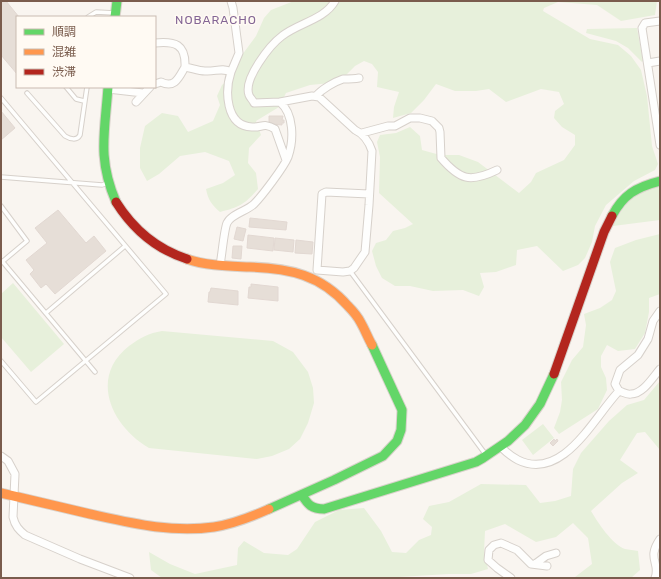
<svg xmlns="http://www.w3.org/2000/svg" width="661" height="579" font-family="Rubik,'Noto Sans JP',sans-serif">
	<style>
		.green { fill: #e7f0db }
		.building { fill: #e6ded7; stroke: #e2d8d2 }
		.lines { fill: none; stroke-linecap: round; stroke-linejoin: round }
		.lane-casing { stroke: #d7d1cb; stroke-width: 5.5 }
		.street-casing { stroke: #d7d1cb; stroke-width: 9 }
		.fast-casing { stroke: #d9d2cb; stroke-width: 11 }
		.slow-casing { stroke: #d9d2cb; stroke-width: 11 }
		.jam-casing { stroke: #d9d2cb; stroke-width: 11 }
		.lane { stroke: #fefefd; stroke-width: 3.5 }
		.street { stroke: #fefefd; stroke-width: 7 }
		.fast { stroke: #63d668; stroke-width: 9 }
		.slow { stroke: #ff974d; stroke-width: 9 }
		.jam { stroke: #b3261e; stroke-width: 9 }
		.labels { text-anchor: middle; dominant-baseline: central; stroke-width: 3; stroke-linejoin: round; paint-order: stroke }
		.quarter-label { font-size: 12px; letter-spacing: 1px; fill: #846695; stroke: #fffaf3 }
	</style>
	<rect width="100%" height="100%" fill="#f9f5f0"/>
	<path class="green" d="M294,1H657L655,15L621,21L597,5L558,2L544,8L543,11L590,39L618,45L631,56L641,70L647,96L652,146L658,164L655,170L634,181L606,205L595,226L592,242L585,258L578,265L563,271L537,246L517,250L516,265L496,272L480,273L484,287L479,296L463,290L433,291L410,286H395L382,278L376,266L372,251L376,243L386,240L393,231L405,228L413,224L379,193L380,157L377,142L380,135L396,133L410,127L420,136L422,150L440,155H459L478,162L519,193L531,182L536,173L564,160L575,145V135L562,127L554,118L555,111L564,104L559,92L541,89L506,102L489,89L476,91H455L436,84L424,100L411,113L393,118L394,107L399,92L377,87L378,72L372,64L364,61L355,66L345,76L331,83L310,85L286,93L279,107L256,121L261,135L249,148L248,163L256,173L258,189C245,204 240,207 220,212C212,205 208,200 206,189L223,183L235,175L229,161L205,152L180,156L159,174L147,181L140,168V148L145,126L162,113L178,116L188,132L213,121L220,105L217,96L222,85L232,77L242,55L256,36L264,18L271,10Z
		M637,28L643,61L642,62L628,48L616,41L586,33L587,29Z
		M658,185L660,187V220L613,226C624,204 634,192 658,185Z
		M660,234V294L649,298V312L645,333L635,349L618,351L607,345L601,356V367L606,378L607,390L598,409L559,434L554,428L560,412L562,400L561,382L572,360L583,347L586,325L584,314L600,308L612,300L616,291L610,262L615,248L636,240Z
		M13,283L64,344L31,372L1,337V294Z
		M162,331L273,341L293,352L308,372L313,388L314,403L308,423L300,439L289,449L272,456L257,459L149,448C111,426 89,377 129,346C140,338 149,333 162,331Z
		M660,381V450L645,432L637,433L620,460L638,473L622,483L591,511C598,523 612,544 625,549C629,550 634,550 638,551L640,570L631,578H554L575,577L592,564L588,538L573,523L556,537L536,542L505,524L485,531L484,552L488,569L471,574H449L382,578H162L151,570L149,552L170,564L195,574L237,565L238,548L244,541L264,553L288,555L297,549L315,522L339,510L364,508L381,531L392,552L406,553L419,540L431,535L432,527L423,519L429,506L449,502L481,484L526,485L540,503L555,501L571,496L573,469L581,453L609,421L627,405L644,400Z
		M543,424L554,438L533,455L522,440Z"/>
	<path class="building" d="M1,1H6L19,17H17V74L1,55Z
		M1,111L15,128L1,140Z
		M269,116H283L282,120H284V123H282V125L272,124V123L269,122Z
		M58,210L86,243L94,236L106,251L55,294L46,284L41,288L30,274L34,270L26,260L47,243L35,228Z
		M250,218L287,222L286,230L249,227Z
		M237,227L246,229L243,241L234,239Z
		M248,235L274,238L273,251L247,248Z
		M275,238L294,240L293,252L274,250Z
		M296,240L313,242L312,254L295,253Z
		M233,246H242L241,259L232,258Z
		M251,284L278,287V301L248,298L249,287H251Z
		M211,288L238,291V305L208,302L209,292H210Z
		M554,439L555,441L557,439L558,441L553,446L550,443Z"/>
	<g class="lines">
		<g class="lane-casing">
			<path id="lane" d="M88,17L96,12L115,13
				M66,87L76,99L84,101
				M27,93L65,136C70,139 77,141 80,135L87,87
				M1,98L166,294L36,402L1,361
				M1,177L102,185L108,183
				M1,206L27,241L2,262
				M2,261L95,372
				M350,271L486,455
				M46,313L125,246"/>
		</g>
		<g class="street-casing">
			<path id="street" d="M660,21L645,23L642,28L660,145
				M155,43C175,41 186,44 185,67C192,68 198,71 205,71C215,72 222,67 231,72L239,53L233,8L231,1
				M648,63L660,61
				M231,72C225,90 225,126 252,127C262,128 263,122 275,129L286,160
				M155,84L161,82C175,89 179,77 185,67
				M108,89L143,93
				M316,96C322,89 334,82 343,79C347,79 354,79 359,78
				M136,102L150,87
				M280,102L312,96L319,97L355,130C364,134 369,142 372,151L369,205L365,252L354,268L350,271L343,272L317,270L322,194L326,192L369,194
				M362,133L388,126H395L410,118H420L432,121L439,128L440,132L441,158C460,180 470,183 497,170
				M220,265C222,255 224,230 227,223C231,214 247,211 254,204C262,196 284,167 288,157C294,140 294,114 280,102L254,103C253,100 250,98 249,95C243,79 270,45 282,36C298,23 324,20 335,1
				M660,311L653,321L648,339L638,355L620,370L615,384L619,391C623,392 627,395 631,394C643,394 653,377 660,369
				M501,447C506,452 512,457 518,460C563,482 594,417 619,391
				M1,456L8,461L15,474L13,517C15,526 19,530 25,535L80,559L130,578
				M535,564L546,556L556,553
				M511,578L497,568L488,560L489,550L494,545L501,543L517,550L531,564L547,566
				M655,578C661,563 646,559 660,539"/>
		</g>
		<g class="fast-casing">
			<path id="fast" d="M115,17L117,1
				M108,87C105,132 97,158 116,202
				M612,216C623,195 636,187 660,181
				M302,495C308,505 312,509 324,509L476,462L483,458L508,441L525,425L540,404L554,374
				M269,509L334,480L383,456L397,441L401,430L402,410L372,345"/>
		</g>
		<g class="slow-casing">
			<path id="slow" d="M187,259C207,266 229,266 250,267C289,268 321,275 348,306C353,311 358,317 361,323C365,330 368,338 372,345
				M1,493C31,500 60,507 90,514C131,523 171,533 214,527C233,524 251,517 269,509"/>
		</g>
		<g class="jam-casing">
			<path id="jam" d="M116,202C133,229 156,249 187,259
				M554,374L604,232L612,216"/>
		</g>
		<use href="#lane" class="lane"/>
		<use href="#street" class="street"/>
		<use href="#fast" class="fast"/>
		<use href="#slow" class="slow"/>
		<use href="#jam" class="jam"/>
	</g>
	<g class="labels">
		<g class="quarter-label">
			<text x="216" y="20">NOBARACHO</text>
		</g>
	</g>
	<rect width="661" height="579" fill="none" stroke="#7a5c4d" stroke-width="4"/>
	<rect x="16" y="16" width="140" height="72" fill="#fffaf3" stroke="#cabbb1"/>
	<rect x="24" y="29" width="20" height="6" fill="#63d668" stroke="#cabbb1"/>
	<text x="52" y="36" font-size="12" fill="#7a5c4d">順調</text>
	<rect x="24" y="49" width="20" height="6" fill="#ff974d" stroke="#cabbb1"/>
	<text x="52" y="56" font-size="12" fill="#7a5c4d">混雑</text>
	<rect x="24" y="69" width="20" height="6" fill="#b3261e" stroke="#cabbb1"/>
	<text x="52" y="76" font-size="12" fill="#7a5c4d">渋滞</text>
</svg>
